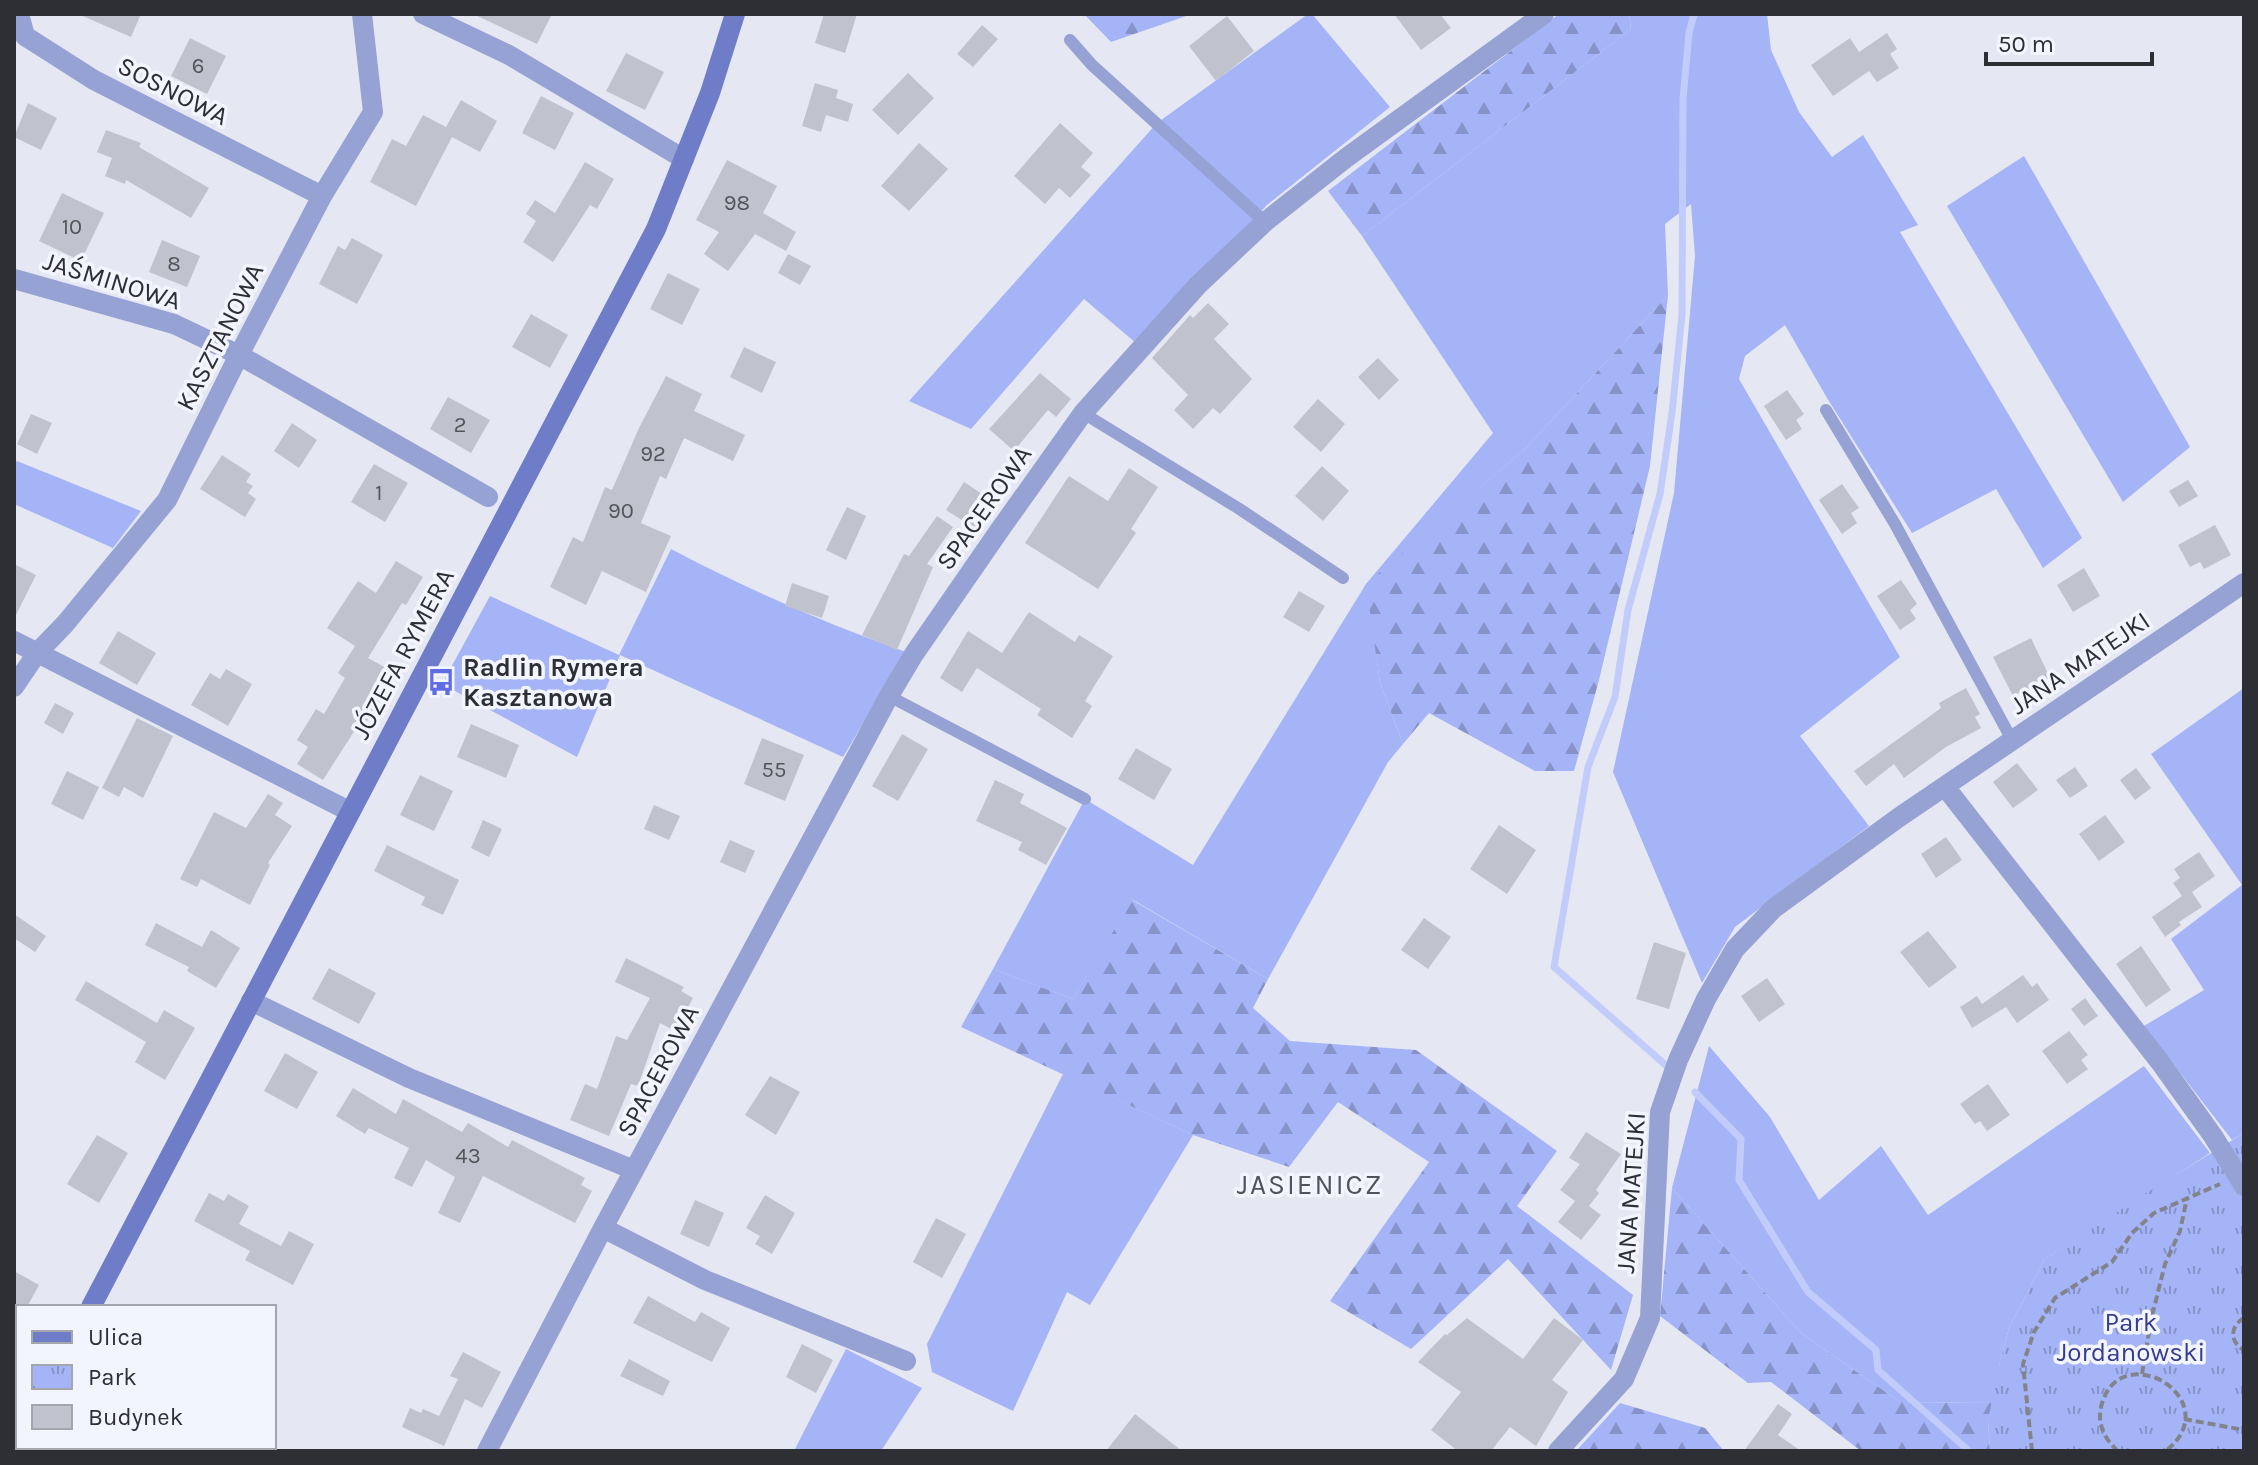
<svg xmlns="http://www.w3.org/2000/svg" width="2258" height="1465" font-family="Karla,sans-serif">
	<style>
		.grass { fill: #a5b3f7 }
		.forest { fill: url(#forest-firs) }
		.park { fill: url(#park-tufts) }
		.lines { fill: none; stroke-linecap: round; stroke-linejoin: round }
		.stream { stroke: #c2ccfa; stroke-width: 7 }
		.building { fill: #c0c3cd }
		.path { stroke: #82848b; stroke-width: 4; stroke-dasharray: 8 4; stroke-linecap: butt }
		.lane { stroke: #96a1d4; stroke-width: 12 }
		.street { stroke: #96a1d4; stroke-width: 20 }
		.secondary { stroke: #6f7cc7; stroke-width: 20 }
		.labels { text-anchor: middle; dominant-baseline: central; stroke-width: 7; stroke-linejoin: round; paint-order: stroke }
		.number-label { font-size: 22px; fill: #52545a }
		.street-label { font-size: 26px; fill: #2e2f34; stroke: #f3f5fe }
		.poi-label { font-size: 26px; font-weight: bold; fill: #2e2f34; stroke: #f3f5fe; text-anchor: start }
		.park-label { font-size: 26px; fill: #353c91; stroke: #f3f5fe }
		.neighbourhood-label { font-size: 28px; letter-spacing: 2px; fill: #51535c; stroke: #f3f5fe }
	</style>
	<defs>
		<pattern id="forest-firs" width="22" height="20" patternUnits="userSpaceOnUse" patternTransform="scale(2)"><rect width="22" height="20" fill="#a5b3f7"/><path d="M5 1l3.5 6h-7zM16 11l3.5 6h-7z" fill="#8792c9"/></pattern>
		<pattern id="park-tufts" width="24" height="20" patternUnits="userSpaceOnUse" patternTransform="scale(2)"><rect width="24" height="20" fill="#a5b3f7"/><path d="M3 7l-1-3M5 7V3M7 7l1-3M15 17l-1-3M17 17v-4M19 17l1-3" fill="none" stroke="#8792c9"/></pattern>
	</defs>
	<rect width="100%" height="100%" fill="#e5e8f3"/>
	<path class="grass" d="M1308,14H1312L1390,107L1267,205L1136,343L1084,299L971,429L909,401L1157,123Z
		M1629,14H1767L1771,50L1799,112L1832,157L1863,135L1918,225L1900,232L2082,538L2043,568L1996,489L1912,533L1827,398L1785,325L1745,356L1739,379L1900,657L1800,736L1869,826L1735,927L1702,983L1613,772L1674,493L1695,256L1691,204L1665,224L1668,295L1525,449L1367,584L1380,683L1403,744L1388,762L1268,979L1133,900L1073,999L993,969L1085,799L1193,865L1366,584L1493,433L1362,236L1631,29Z
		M2024,156L2190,447L2123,502L1947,206Z
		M17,461L141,511L113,548L14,504V465Z
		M671,549C747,589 825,623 906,652L843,757L620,655L577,757L442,684L490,596L619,655Z
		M2244,688V1133L2232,1140L2144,1026L2204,990L2171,939L2242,885L2151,754Z
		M1709,1046L1770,1117L1819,1200L1881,1146L1928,1215L2144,1066L2210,1153L2044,1260L2009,1328L2000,1361L1993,1403L1900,1402L1801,1333L1672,1188Z
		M1063,1074L1193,1135L1090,1305L1067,1292L1013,1411L932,1372L927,1344Z
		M846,1349L922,1388L881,1451H794Z"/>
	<path class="forest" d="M1084,14H1192L1111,42Z
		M1559,14H1629L1631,29L1362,236L1328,191Z
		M1668,295L1650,466L1599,680L1574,771H1535L1429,713L1403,744L1380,683L1366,584L1525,449Z
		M1132,900L1268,979L1253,1008L1290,1041L1416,1050L1557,1151L1517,1206L1633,1295L1611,1370L1508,1259L1411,1349L1330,1301L1429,1162L1338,1102L1289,1167L1193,1135L961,1027L993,969L1073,999Z
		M1672,1188L1801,1333L1900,1402L1993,1403L1988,1420L1990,1451H1861L1771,1382L1748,1383L1660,1316Z
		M1620,1403L1705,1428L1724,1451H1576Z"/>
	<path class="park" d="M2244,1133V1451H1990L1988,1420L2000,1361L2009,1328L2044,1260L2146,1193Z"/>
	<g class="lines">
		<path class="stream" d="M1669,1068L1554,967L1588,767L1615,697L1628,610L1660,494L1672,413L1682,314L1683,99L1689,33L1694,14
			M1695,1092L1741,1139L1739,1180L1808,1292L1876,1350L1878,1370L1969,1451"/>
	</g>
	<path class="building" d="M78,14H141L131,37Z
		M473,14H552L537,44Z
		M824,14H857L845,53L815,43Z
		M1394,14H1440L1451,28L1421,50Z
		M1227,16L1254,51L1216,81L1189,46Z
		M982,25L998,39L973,67L957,54Z
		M1887,33L1897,49L1890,54L1899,68L1877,82L1869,71L1833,96L1811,65L1850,38L1859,52Z
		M190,38L226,56L207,94L171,76Z
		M626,53L664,72L645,110L606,91Z
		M908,73L934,98L898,135L872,110Z
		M815,83L838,90L836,98L853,104L848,122L826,115L821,132L802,126Z
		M541,96L574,113L555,150L522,133Z
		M461,100L497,121L480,152L452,137L416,206L370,182L392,139L406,146L423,115L446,127Z
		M28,103L57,118L41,150L14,137Z
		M1060,123L1093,153L1081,167L1091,175L1070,198L1059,188L1045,204L1014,176Z
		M106,130L141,143L139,147L209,188L191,218L126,180L125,184L105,176L112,158L97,152Z
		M919,143L948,169L909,211L881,186Z
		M727,160L777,186L763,213L796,232L786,251L755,234L728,271L704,254L719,232L696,220Z
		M585,162L614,179L597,209L590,205L553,262L523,242L536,221L526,214L535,200L555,213Z
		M62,193L104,213L81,261L39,241Z
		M352,238L383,255L357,304L319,284L338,246L345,250Z
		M162,240L200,256L187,287L149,272Z
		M788,254L811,266L800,285L778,273Z
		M668,273L700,289L682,325L650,309Z
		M1208,303L1229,324L1214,339L1252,379L1220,414L1213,408L1193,429L1174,410L1188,395L1152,358L1190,315L1193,318Z
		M531,314L568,335L550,368L512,347Z
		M744,347L776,362L762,393L730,377Z
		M1378,358L1399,380L1379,400L1358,377Z
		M1040,373L1071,399L1056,417L1048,410L1014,451L989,429Z
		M666,376L702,394L694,411L745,435L733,461L684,438L666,479L660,476L641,523L671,536L646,592L602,571L586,605L550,587L573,537L583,542L605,487L612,490L639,428Z
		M1787,390L1804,414L1796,420L1802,429L1786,440L1764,406Z
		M448,397L490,420L471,453L430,429Z
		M1318,399L1345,424L1321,452L1293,427Z
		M31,414L52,423L37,454L17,444Z
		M292,423L317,440L299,468L274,451Z
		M222,455L251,474L246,482L253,486L248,493L256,499L245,517L200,489Z
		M374,464L408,483L385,522L351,502Z
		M1322,466L1349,491L1323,521L1295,496Z
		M1129,468L1158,487L1131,529L1136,533L1098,589L1025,543L1069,476L1108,501Z
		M2188,480L2198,496L2179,507L2169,491Z
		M964,482L994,502L976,529L946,510Z
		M1842,484L1859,508L1851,513L1857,523L1842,534L1819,500Z
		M847,507L866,516L846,560L826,550Z
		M937,516L953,527L927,564L933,567L897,650L862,635L904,554L909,556Z
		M2215,525L2231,555L2204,569L2200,562L2190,567L2178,545Z
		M396,561L423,577L406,605L402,603L368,658L395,673L367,721L362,719L323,780L297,764L308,747L297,740L316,709L324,714L345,678L338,673L355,646L327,628L358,581L376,593Z
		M14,564L36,575L14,619Z
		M2084,568L2100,596L2073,612L2057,585Z
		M1901,580L1917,604L1910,610L1916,619L1900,630L1877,596Z
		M792,583L829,596L822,618L785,606Z
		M1299,591L1325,606L1309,632L1283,617Z
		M1029,612L1075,642L1079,635L1113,656L1085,701L1092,706L1072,738L1037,715L1041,709L977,668L962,692L940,678L968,631L1002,653Z
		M118,631L156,653L137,685L99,663Z
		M2031,638L2050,678L2013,696L1993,657Z
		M226,669L252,684L228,726L191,705L210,673L220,679Z
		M1966,688L1980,714L1975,717L1981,728L1946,747L1904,778L1894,764L1866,786L1854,771L1941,708L1939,703Z
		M55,703L74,713L63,734L44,723Z
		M137,718L173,736L143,798L124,787L119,797L102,788Z
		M471,724L519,745L506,778L457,757Z
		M902,734L928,749L898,801L872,786Z
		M762,738L804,755L785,801L744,784Z
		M1136,748L1172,769L1154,800L1118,779Z
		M2017,763L2038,790L2013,808L1993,782Z
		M2075,767L2088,786L2070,798L2056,780Z
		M2136,768L2151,788L2135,800L2120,780Z
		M67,771L99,787L83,820L51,804Z
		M420,775L453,791L434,831L400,815Z
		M995,780L1024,794L1020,803L1067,828L1046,865L1018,850L1022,842L976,821Z
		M268,794L283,803L275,815L292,826L268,863L270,865L250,905L201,879L197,887L180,879L214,812L246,828Z
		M654,805L680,816L669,840L644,829Z
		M2105,815L2125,842L2099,861L2079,834Z
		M483,820L502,829L489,857L471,848Z
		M1499,825L1536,850L1507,894L1470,869Z
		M1946,837L1962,860L1936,878L1921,854Z
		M730,840L755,851L745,873L720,862Z
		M387,845L459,880L443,915L421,905L425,897L374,871Z
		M2199,852L2215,876L2192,892L2202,907L2179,922L2181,925L2165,937L2152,917L2182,896L2173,883L2180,878L2174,869Z
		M14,914L46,936L35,952L14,938Z
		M1424,918L1451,937L1428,969L1401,950Z
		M156,923L202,947L211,930L240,948L216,988L187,971L189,967L145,945Z
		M1928,931L1957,967L1929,988L1900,952Z
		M1654,942L1686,953L1669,1009L1636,999Z
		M2141,946L2171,990L2146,1007L2116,964Z
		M626,958L684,987L681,991L693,998L675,1031L660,1023L638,1086L631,1084L609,1136L570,1120L585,1084L597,1089L616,1036L627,1040L650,998L615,982Z
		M329,968L376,993L359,1024L312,999Z
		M2023,975L2032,987L2037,983L2049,1000L2017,1023L2006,1007L1972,1028L1960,1007L1977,996L1982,1004Z
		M1767,978L1785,1004L1759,1022L1741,996Z
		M86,981L157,1023L164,1010L195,1028L165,1080L135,1062L146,1042L75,1000Z
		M2085,998L2098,1016L2084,1026L2071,1009Z
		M2069,1031L2088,1055L2081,1060L2088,1069L2067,1084L2042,1051Z
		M285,1053L318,1072L297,1109L264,1091Z
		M770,1076L800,1092L776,1135L745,1115Z
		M1988,1084L2010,1115L1987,1131L1980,1121L1975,1124L1960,1104Z
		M353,1088L396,1114L403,1099L462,1132L468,1123L508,1147L512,1140L585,1178L581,1185L592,1191L575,1223L483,1176L460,1223L438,1213L455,1177L426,1160L412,1187L394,1178L409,1148L369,1128L365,1134L336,1116Z
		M1586,1132L1621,1154L1596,1190L1599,1193L1589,1206L1601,1215L1581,1240L1558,1222L1575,1201L1560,1190L1580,1164L1569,1158Z
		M97,1135L128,1153L99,1203L67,1184Z
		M209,1193L224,1201L228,1194L249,1206L239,1224L281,1246L289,1231L314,1244L293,1285L245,1260L250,1251L194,1221Z
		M765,1195L795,1213L772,1254L755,1244L760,1236L746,1228Z
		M695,1200L724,1213L709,1247L680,1234Z
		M936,1218L966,1234L942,1278L913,1262Z
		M14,1271L39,1285L27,1307H18V1321L14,1320Z
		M648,1296L695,1322L701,1312L730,1328L712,1362L633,1323Z
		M1467,1318L1523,1359L1554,1318L1583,1340L1552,1380L1568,1392L1536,1446L1510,1427L1491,1451H1458L1431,1430L1461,1392L1418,1362L1445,1334L1447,1335Z
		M802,1344L833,1360L816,1393L786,1377Z
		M463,1352L501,1372L482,1408L465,1399L444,1446L402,1427L410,1408L421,1413L423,1409L439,1416L458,1379L450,1376Z
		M629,1359L670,1381L663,1396L620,1376Z
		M1778,1404L1792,1414L1778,1435L1801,1451H1744Z
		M1135,1414L1182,1451H1106Z"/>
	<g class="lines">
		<path class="path" d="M2244,1318C2230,1326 2229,1342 2244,1350
			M2142,1374L2151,1320L2165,1264L2180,1231L2187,1198
			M2184,1419L2244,1430
			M2032,1451L2023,1364L2034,1332L2055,1298L2112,1262L2132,1233L2154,1213L2220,1184
			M2118,1451C2105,1440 2097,1424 2101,1407C2118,1334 2230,1399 2166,1451"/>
		<path class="lane" d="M1070,40L1092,65L1265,222
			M1826,410L1895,524L2012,740
			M1083,413L1238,508L1343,578
			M889,696L1085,799"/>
		<path class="street" d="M19,14L25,36L94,80L322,196
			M423,14L509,55L684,159
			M14,279L174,324L239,355L488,497
			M14,641L349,811
			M14,687L37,653L65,624L167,500L239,355L322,196L373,112L362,14
			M1946,788L2160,1062L2213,1136L2244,1186
			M251,1001L409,1078L634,1170
			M603,1228L705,1280L906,1361
			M14,1333L18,1336
			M487,1451L603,1228L889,696L914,654L999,531L1083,413L1198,285L1265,222L1346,158L1544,14
			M1558,1451L1624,1379L1650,1318L1660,1112L1678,1060L1706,999L1735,949L1773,909L1898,818L2244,583"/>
		<path class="secondary" d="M91,1307L656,229L710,93L735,14
			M15,1451L18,1445"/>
	</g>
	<defs>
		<g id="bus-bare" transform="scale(2.16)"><path d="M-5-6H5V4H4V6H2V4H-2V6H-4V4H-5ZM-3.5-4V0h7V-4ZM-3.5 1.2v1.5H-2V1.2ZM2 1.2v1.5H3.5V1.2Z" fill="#606ce4" stroke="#f3f5fe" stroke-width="2.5" paint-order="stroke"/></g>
	</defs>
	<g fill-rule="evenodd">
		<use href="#bus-bare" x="441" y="682"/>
	</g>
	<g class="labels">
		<g class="number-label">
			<text x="198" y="66">6</text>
			<text x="737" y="203">98</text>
			<text x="72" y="227">10</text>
			<text x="174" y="264">8</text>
			<text x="460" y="425">2</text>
			<text x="653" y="454">92</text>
			<text x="379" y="493">1</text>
			<text x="621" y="511">90</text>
			<text x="774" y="770">55</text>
			<text x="468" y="1156">43</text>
		</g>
		<g class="street-label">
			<text transform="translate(173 91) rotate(27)">SOSNOWA</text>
			<text transform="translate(112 281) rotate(17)">JAŚMINOWA</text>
			<text transform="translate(220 337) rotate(-63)">KASZTANOWA</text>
			<text transform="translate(984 508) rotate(-55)">SPACEROWA</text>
			<text transform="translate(403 654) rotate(-62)">JÓZEFA RYMERA</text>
			<text transform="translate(2080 663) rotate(-34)">JANA MATEJKI</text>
			<text transform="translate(658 1071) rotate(-62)">SPACEROWA</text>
			<text transform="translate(1631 1193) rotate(-86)">JANA MATEJKI</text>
		</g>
		<g class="poi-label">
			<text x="463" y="667">Radlin Rymera<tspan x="463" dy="30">Kasztanowa</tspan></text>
		</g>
		<g class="park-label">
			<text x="2131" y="1322">Park<tspan x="2131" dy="30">Jordanowski</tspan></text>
		</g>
		<g class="neighbourhood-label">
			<text x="1310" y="1184">JASIENICZ</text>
		</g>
	</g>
	<rect width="2258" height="1465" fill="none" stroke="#2e2f34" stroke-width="32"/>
	<rect x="16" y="1305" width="260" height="144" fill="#f3f5fe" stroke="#a4a6ad" stroke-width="2"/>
	<rect x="32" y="1331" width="40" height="12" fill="#6f7cc7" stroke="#a4a6ad" stroke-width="2"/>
	<text x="88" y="1345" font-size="24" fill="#2e2f34">Ulica</text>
	<rect x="32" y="1365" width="40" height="24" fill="url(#park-tufts)" stroke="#a4a6ad" stroke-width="2"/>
	<text x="88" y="1385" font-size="24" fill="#2e2f34">Park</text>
	<rect x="32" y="1405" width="40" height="24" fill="#c0c3cd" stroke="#a4a6ad" stroke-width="2"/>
	<text x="88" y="1425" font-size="24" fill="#2e2f34">Budynek</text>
	<path d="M1986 52v12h166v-12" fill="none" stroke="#2e2f34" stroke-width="4"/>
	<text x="1998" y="52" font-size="24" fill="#2e2f34" stroke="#f3f5fe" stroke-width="6" paint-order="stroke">50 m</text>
</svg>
